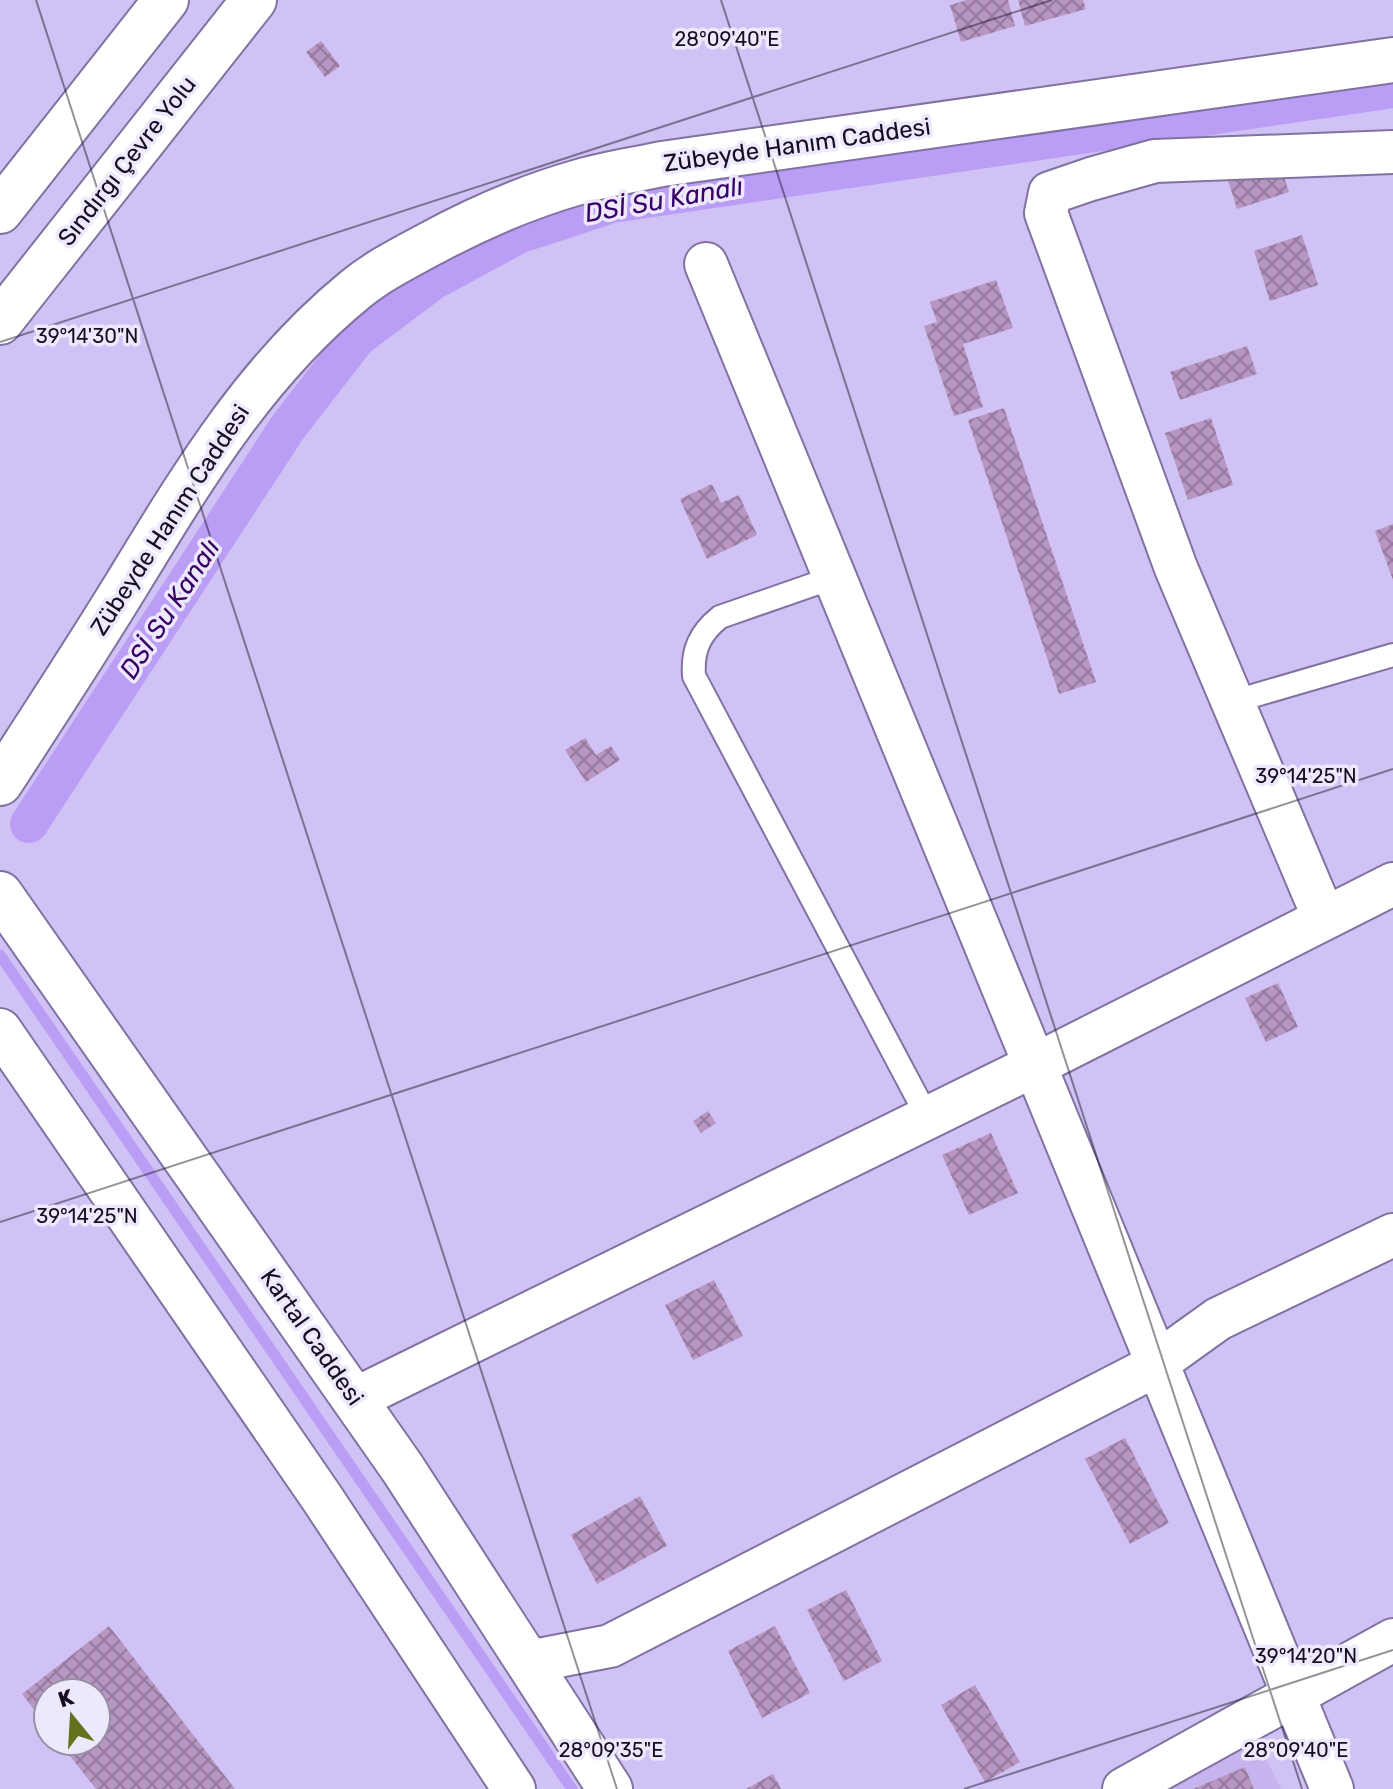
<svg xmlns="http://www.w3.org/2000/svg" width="1393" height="1789" font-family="Rubik,sans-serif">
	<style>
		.built { fill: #c6b4ee }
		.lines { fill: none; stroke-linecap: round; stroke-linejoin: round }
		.stream { stroke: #ba9df5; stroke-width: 11 }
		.canal { stroke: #ba9df5; stroke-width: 38 }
		.building { fill: url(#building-cross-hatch) }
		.service-casing { stroke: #8072a1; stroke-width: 26 }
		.minor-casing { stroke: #8072a1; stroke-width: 46 }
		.tertiary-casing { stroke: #8072a1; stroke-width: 48 }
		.secondary-casing { stroke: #8072a1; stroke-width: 48 }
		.service { stroke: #fff; stroke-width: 22 }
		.minor { stroke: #fff; stroke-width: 42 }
		.tertiary { stroke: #fff; stroke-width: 44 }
		.secondary { stroke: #fff; stroke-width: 44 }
		.ticks { fill: none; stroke: #140e20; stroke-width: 2; stroke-opacity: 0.45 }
		.labels { text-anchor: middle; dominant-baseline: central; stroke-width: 7; stroke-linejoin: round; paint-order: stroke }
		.street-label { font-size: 24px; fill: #140e20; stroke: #eee8fd }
		.water-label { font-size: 26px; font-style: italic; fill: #360067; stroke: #eee8fd }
		.ticks-label { font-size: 20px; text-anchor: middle; fill: #140e20; stroke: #eee8fd; stroke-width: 7; stroke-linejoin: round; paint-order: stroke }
	</style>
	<defs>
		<pattern id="building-cross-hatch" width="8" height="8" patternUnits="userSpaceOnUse" patternTransform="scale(2)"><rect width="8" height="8" fill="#b896c2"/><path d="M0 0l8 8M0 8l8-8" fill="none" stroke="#94799d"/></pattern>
	</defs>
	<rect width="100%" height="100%" fill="#d1c2f5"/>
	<path class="built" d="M1248,1723L1281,1789H1122Z"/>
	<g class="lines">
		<path class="stream" d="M0,955L572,1789"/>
		<path class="canal" d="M29,824L288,427L357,338L433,281L518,235L612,204L1393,89"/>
	</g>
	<path class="building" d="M967,0H1008L1015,26L961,42L950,5Z
		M1018,0H1083L1086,9L1025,26Z
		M321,41L340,66L325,77L306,52Z
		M1278,158L1289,192L1237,209L1226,174Z
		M1302,235L1318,285L1270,301L1254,251Z
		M996,280L1013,328L963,344L983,407L954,416L924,326L937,322L930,302Z
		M1247,346L1257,374L1180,400L1170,372Z
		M1004,408L1096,682L1059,694L968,420Z
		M1211,418L1233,485L1188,500L1165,433Z
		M712,484L721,503L739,495L757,535L707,559L680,499Z
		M1393,524V580L1375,531Z
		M585,738L596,755L611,746L620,760L586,782L565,750Z
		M1278,983L1298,1027L1266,1042L1245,998Z
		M708,1111L716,1123L701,1133L693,1121Z
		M991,1133L1018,1193L969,1215L942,1155Z
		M714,1280L743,1336L693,1360L665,1305Z
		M1125,1438L1169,1523L1130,1544L1085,1459Z
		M640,1496L667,1546L597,1584L571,1535Z
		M846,1590L882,1661L844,1681L807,1610Z
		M109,1626L235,1789H96L58,1741H96V1693H48V1728L22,1694Z
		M775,1626L810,1693L762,1718L728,1651Z
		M975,1685L1020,1762L985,1782L941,1705Z
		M1245,1767L1254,1789H1193Z
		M773,1774L781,1789H746Z"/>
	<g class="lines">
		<g class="service-casing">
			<path id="service" d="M835,577L720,617C700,633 692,650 694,676L928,1118
				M1232,702L1393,655"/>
		</g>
		<g class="minor-casing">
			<path id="minor" d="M706,264L1332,1789
				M1324,918L1176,568L1046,213L1050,193L1091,179L1155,161L1393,152
				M0,1030L322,1498L514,1789
				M355,1399L1035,1065L1393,884
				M528,1662L610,1646L1147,1370L1218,1319L1393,1235
				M1124,1789L1393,1640"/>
		</g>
		<g class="tertiary-casing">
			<path id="tertiary" d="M0,783C43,717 86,651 127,584C193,476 256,370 356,289C378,271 404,258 428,245C476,219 526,197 579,182C606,174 634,170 662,164L1393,60
				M0,894L403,1469L610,1789"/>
		</g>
		<g class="secondary-casing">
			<path id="secondary" d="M0,211L166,0
				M0,322L254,0"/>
		</g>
		<use href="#service" class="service"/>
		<use href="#minor" class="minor"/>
		<use href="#tertiary" class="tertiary"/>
		<use href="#secondary" class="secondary"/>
	</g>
	<path class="ticks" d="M36,0L617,1789M721,0L1302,1789M0,342L1052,0M0,1222L1393,769M964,1789L1393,1650"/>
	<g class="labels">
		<g class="street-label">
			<text transform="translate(797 145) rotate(-8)">Zübeyde Hanım Caddesi</text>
			<text transform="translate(127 161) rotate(-52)">Sındırgı Çevre Yolu</text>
			<text transform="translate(170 520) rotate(-57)">Zübeyde Hanım Caddesi</text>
			<text transform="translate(312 1337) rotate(55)">Kartal Caddesi</text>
		</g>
		<g class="water-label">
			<text transform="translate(664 200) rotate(-10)">DSİ Su Kanalı</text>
			<text transform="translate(170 609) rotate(-57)">DSİ Su Kanalı</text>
		</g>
	</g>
	<g class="ticks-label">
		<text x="727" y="46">28°09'40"E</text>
		<text x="87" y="343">39°14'30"N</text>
		<text x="1306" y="783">39°14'25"N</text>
		<text x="87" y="1223">39°14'25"N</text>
		<text x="1306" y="1663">39°14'20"N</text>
		<text x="611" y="1757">28°09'35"E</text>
		<text x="1296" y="1757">28°09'40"E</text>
	</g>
	<g transform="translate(72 1717) rotate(342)"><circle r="38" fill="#eee8fd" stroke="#9791a5" stroke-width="2"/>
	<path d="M0-6L14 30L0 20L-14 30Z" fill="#64721d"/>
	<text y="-12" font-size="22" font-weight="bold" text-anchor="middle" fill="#140e20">K</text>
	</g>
</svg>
